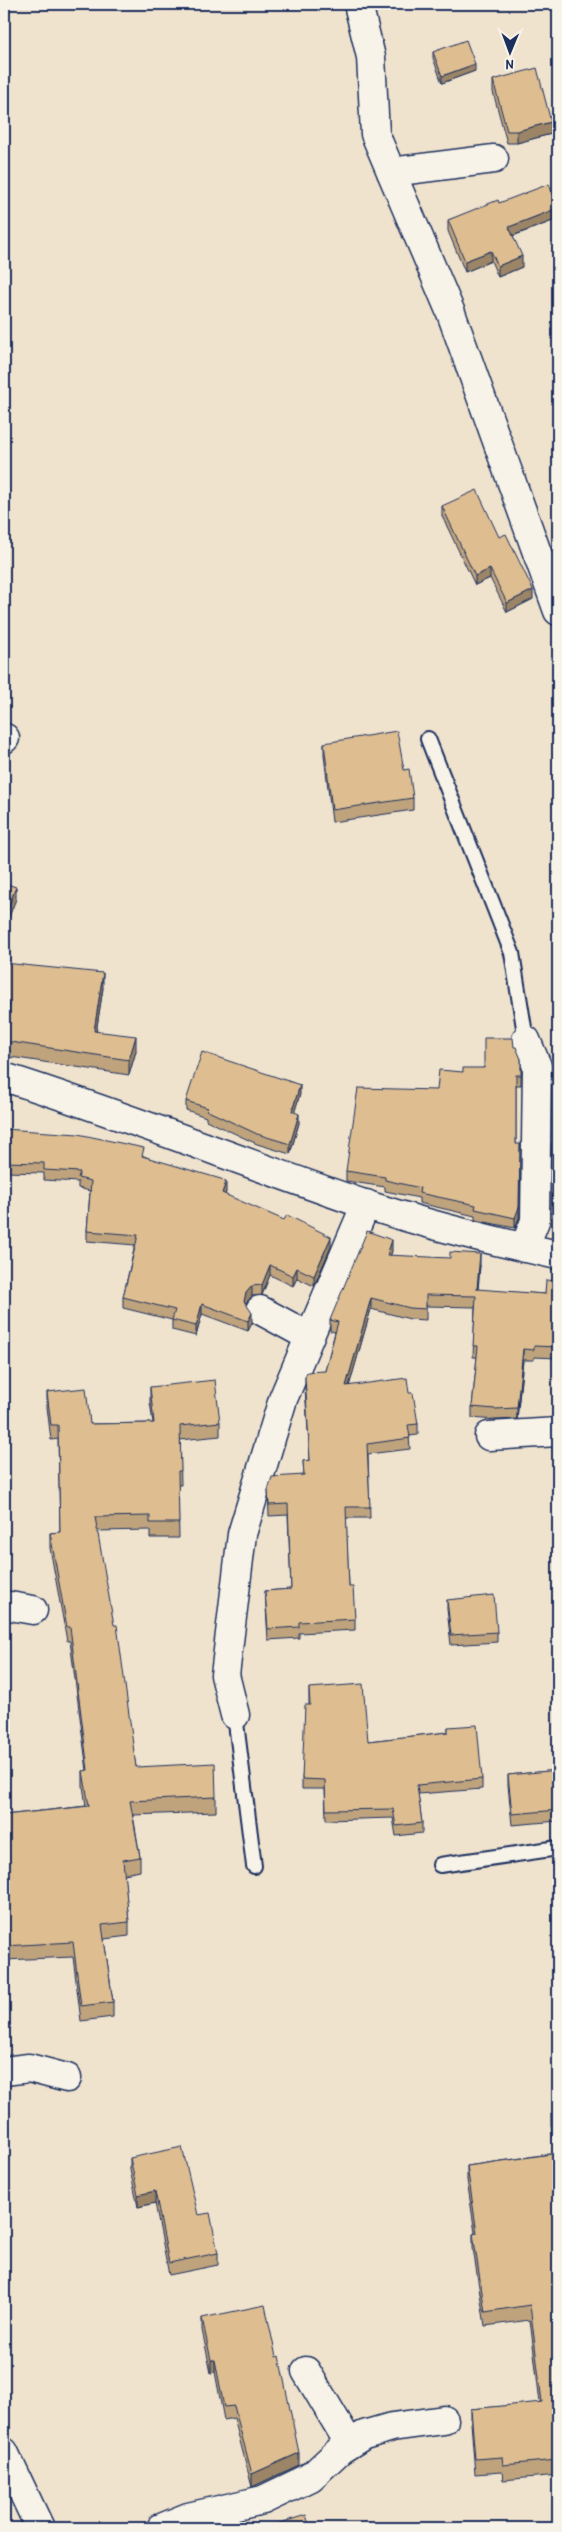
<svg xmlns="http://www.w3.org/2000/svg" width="562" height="2532" font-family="'Patrick Hand',sans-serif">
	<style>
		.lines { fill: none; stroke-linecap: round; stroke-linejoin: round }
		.lane-casing { stroke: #1b2f5e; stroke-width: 18 }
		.street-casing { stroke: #1b2f5e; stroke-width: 31 }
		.secondary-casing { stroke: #1b2f5e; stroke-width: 31 }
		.lane { stroke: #f7f3e8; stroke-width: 14 }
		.street { stroke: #f7f3e8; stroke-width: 28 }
		.secondary { stroke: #f7f3e8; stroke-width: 28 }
		.wall { fill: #bfa37d; stroke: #1b2f5e }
		.shaded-wall { fill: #9b8566; stroke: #1b2f5e }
		.building { fill: #debe91; stroke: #1b2f5e }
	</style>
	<rect width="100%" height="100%" fill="#f0e3ce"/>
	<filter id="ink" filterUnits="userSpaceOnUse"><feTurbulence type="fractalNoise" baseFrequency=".02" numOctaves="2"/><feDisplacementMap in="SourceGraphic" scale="10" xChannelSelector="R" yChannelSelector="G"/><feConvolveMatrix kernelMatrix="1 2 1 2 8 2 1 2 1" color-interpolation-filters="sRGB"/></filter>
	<g filter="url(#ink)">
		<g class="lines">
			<g class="lane-casing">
				<path id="lane" d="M428,739L512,953L526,1040
					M235,1715L254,1866
					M440,1865L558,1848"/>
			</g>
			<g class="street-casing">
				<path id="street" d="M358,4L371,57L375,134L451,313L558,611
					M391,172L494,159
					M4,739L5,738
					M524,1248L535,1221L537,1066L526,1040
					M260,1310L308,1336
					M489,1436L558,1432
					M4,1605L33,1610
					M235,1715L225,1675L242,1534L283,1399L366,1204
					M4,2071L29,2068L67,2078
					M306,2371L349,2443
					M161,2528L188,2517L263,2500L311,2477L340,2450L364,2435L392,2427L444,2420"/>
			</g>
			<g class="secondary-casing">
				<path id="secondary" d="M4,1077C125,1115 244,1163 364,1204C428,1225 493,1241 558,1255
					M4,2452L40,2528"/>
			</g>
			<use href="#lane" class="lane"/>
			<use href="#street" class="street"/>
			<use href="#secondary" class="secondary"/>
		</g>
		<path class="wall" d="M433,52L475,71L442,83L433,58Z
			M493,80L551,134L517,143H507L493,92Z
			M499,203L558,219L513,236L522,267L498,277L491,261L465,272L448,231V220Z
			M442,506L499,537L533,599L507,612L490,578L475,585L442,516Z
			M324,743L404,770L413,798V810L332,822L324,755Z
			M558,784V803L556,797V785Z
			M4,963L103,988L96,1032L136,1051L129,1075L4,1056V1041L8,1019L4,1018Z
			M514,1047L521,1059V1085H516V1144L519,1218L515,1228L475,1220V1216L419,1203V1198L385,1191V1187L346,1181V1171L437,1090L463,1072L484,1068Z
			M300,1094L294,1112L299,1123L290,1154L257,1144L206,1120V1117L186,1110V1101Z
			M4,1129L144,1156L226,1192L225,1195L331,1247L314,1286L297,1278L293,1286L270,1275L262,1295L252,1296L246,1303L252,1323L248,1331L202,1314L196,1336L172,1330V1320L123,1308V1297L135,1245L87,1241V1231L90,1191L78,1188V1182L44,1180V1173L4,1172Z
			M558,1143V1223H550V1213Z
			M392,1251L390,1256L480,1265L478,1290L545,1294L558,1281V1358L534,1357V1360H523L517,1419L495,1420L472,1418V1407L477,1357H473L475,1307L426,1306V1320L410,1319L371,1309L349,1386L409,1393L418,1424V1435L409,1436L410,1449L368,1454L370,1518H346L349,1587L355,1619V1630L299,1633V1638L268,1640L265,1591L291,1589L288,1515L269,1516L268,1490L304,1475L303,1461L310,1460L305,1388V1377L325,1371L335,1332L330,1331V1320Z
			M4,1273L5,1281V1293L4,1294Z
			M150,1387L220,1422V1436L180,1440L181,1485H178L179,1538H150V1530L97,1531L136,1767L216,1797V1812L133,1815L140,1857V1871L124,1874L129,1922V1936L104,1939L113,2002V2017L81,2021L73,1957L4,1960V1815L86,1806L83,1786V1771H87L70,1641H67L50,1548V1533L60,1532L58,1439L51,1440L47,1407V1392L90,1424L153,1423L150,1402Z
			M447,1600L497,1632V1642L451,1645L447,1609Z
			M309,1688L368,1741L448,1732V1727L482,1779V1789L418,1794L422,1823V1833L396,1836L393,1818L326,1820L325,1789H302V1779L309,1705Z
			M556,1731H558V1821L512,1825L508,1785V1775L558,1770Z
			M558,2112V2475L503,2480L502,2472L475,2474L471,2423V2409L540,2403L530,2320L485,2326L473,2248V2234L475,2233L467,2180V2166L556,2153L551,2126V2114Z
			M130,2158L198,2215L218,2253V2265L169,2275L155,2203L138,2207L130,2170Z
			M202,2318L299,2465L252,2487L234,2418L224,2420L215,2372L211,2373L202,2330Z"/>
		<path class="shaded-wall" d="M475,64V71L442,83V76Z
			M551,122V134L517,143V131Z
			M558,208V219L509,237V227Z
			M491,251V261L465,272V261Z
			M522,256V267L498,277V266Z
			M490,569V578L475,585V576Z
			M533,590V599L507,612V603Z
			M16,887V899L4,930V918Z
			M103,973V988L94,1046V1031Z
			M136,1036V1051L129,1075V1060Z
			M300,1085V1094L292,1121V1111Z
			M299,1114V1123L290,1154V1144Z
			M520,1144L519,1218L515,1228V1218Z
			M226,1182V1192L222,1203V1193Z
			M331,1237V1247L314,1286V1276Z
			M392,1240V1251L387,1266V1255Z
			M480,1254V1265L477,1300V1289Z
			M270,1265V1275L262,1295V1285Z
			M297,1268V1278L293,1286V1276Z
			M252,1286V1296L246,1303L244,1301L246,1293Z
			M371,1298V1309L346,1397V1386Z
			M202,1304V1314L196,1336V1326Z
			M252,1313V1323L248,1331V1321Z
			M523,1349V1360L517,1419V1408Z
			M155,2191V2203L138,2207V2195Z
			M211,2360H215V2372L211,2373Z
			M299,2453V2465L252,2487V2474Z"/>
		<path class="building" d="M466,40L475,64L442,76L433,52Z
			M537,68L551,122L517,131H507L493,80Z
			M549,184L558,208L509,227L522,256L498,266L491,251L465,261L448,220L498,200L499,203Z
			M477,490L499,537L506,534L533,590L507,603L490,569L475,576L442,506Z
			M397,731L404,770L409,769L413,798L332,810L324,743Z
			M4,828H7V884L16,887L4,918Z
			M4,963L103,973L94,1031L136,1036L129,1060L4,1041L10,1004L4,1003Z
			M484,1038H513L514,1047H516L521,1059V1075H516V1144H520L519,1207L515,1218L475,1209L476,1205L419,1193L420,1188L385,1180V1177L346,1171L358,1088L437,1090L439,1070L463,1072V1068H484Z
			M202,1052L300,1085L292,1111L299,1114L290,1144L257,1134L206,1110L208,1108L186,1101Z
			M4,1129L78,1134L144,1148L142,1156L221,1179L226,1182L222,1193L284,1220L287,1215L331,1237L314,1276L297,1268L293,1276L270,1265L262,1285L252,1286L246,1293L244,1301L252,1313L248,1321L202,1304L196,1326L172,1320L175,1310L123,1297L138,1235L87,1231L91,1181L78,1178L80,1172L44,1170V1163L4,1162Z
			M552,1143H558V1213H550Z
			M367,1231L392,1240L387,1255L450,1258V1252L480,1254L477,1289L545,1294L546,1280L558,1281V1347L534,1346V1350L523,1349L517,1408L495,1409L472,1407L478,1346H473L476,1296L426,1295V1309L410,1308L371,1298L346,1386L407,1378L409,1393H413L418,1424L408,1425L410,1438L367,1444L370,1507H346L349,1587H353L355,1619L299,1622V1627L268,1629L265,1591L291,1589L288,1504L269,1505L268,1490L272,1477L304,1475L303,1461L310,1460L305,1377L307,1372L325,1371L338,1322L330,1320Z
			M215,1380L220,1422L180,1426L181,1471H178L179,1523H150V1516L95,1517L114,1625H117L136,1767L215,1763L216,1797L130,1801L140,1857L123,1860L129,1922L102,1925L113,2002L81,2006L73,1942L4,1946V1815L89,1806L83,1771L88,1770L70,1627H67L50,1533L60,1532L58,1425H51L47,1392L86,1388L90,1424L154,1423L150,1387Z
			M494,1595L497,1632L451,1635L447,1600Z
			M363,1684L368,1741L448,1732V1727L477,1725L482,1779L417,1785L422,1823L396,1826L393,1809L326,1810L325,1780L302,1779L305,1705H310L309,1688Z
			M556,1731H558V1764Z
			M558,1770V1810L512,1814L508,1775Z
			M558,2112V2142L556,2143L551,2114Z
			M182,2147L198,2215L210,2213L218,2253L169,2263L155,2191L138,2195L130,2158Z
			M558,2153V2460L503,2465L502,2457L475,2459L471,2409L542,2402L530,2305L485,2312L473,2234L477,2233L467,2166Z
			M265,2305L276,2357L279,2356L299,2453L252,2474L234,2406L224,2407L215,2360H211L202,2318Z
			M306,2515L310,2528H270V2526Z"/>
	</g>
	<rect width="562" height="2532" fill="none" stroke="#f7f3e8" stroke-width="20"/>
	<rect x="10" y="10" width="542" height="2512" fill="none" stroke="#1b2f5e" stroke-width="2" filter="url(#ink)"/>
	<g transform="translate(510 52) rotate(181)" stroke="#f7f3e8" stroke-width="4" paint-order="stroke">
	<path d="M0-4L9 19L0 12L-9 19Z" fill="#1b2f5e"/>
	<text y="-8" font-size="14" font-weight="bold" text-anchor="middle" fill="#1b2f5e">N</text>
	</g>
</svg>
